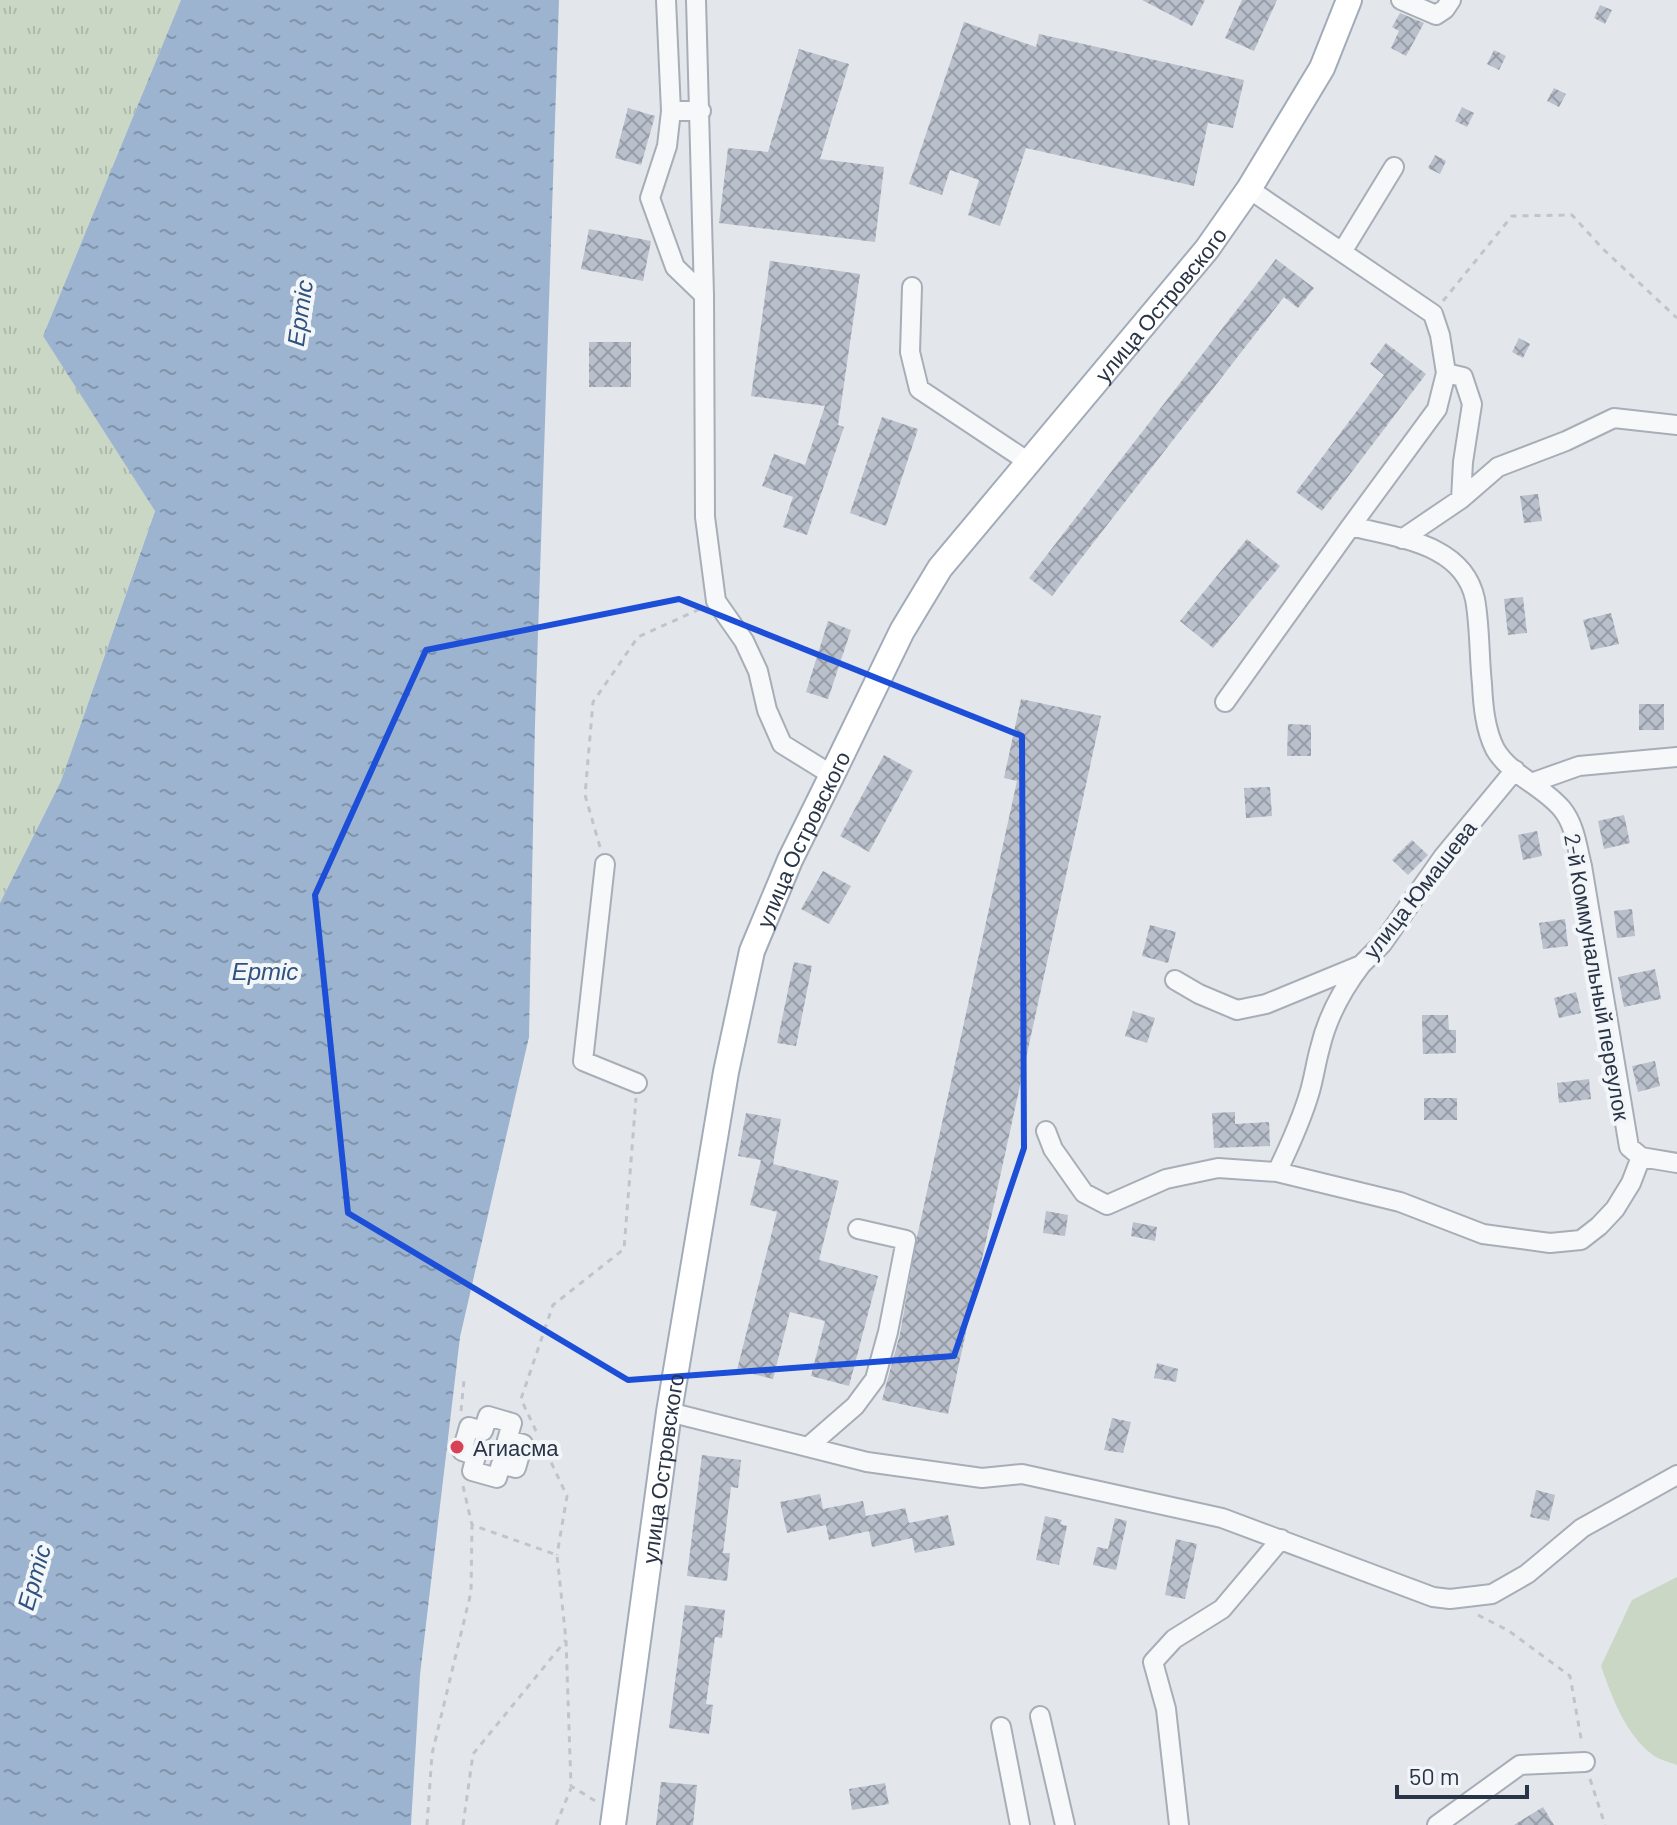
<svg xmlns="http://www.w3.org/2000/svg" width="1677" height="1825" font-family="Barlow,sans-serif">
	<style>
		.grass { fill: url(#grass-tufts) }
		.park { fill: #c9d7c4 }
		.water { fill: url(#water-ripples) }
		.building { fill: url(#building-cross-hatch) }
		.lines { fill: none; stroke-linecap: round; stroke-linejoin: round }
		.minor-casing { stroke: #a7aeb7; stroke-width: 22 }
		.major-casing { stroke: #a2abb9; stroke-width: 28 }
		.path { stroke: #c1c5cb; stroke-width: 3; stroke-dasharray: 6 6; stroke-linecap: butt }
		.minor { stroke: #f7f8fa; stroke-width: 18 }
		.major { stroke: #fff; stroke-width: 24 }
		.marked { fill: none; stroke: #1d4ed8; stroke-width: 6; stroke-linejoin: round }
		.poi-dot { fill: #d94157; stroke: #f3f6f9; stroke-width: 3 }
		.labels { text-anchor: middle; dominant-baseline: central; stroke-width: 8; stroke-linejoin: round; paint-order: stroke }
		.street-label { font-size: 22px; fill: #293446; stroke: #f3f6f9 }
		.poi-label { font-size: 22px; fill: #293446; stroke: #f3f6f9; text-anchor: start }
		.water-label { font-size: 24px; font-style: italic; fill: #30527e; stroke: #f3f6f9 }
	</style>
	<defs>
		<pattern id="grass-tufts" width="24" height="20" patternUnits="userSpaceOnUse" patternTransform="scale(2)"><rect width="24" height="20" fill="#c9d7c4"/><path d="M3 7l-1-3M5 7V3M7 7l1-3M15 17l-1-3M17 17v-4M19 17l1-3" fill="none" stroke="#adb9aa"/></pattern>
		<pattern id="water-ripples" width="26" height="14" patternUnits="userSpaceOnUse" patternTransform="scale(2)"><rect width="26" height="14" fill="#9cb4cf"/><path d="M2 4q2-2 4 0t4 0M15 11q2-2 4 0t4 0" fill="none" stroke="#7f93aa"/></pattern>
		<pattern id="building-cross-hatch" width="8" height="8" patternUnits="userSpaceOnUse" patternTransform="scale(2)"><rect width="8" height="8" fill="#bac0cb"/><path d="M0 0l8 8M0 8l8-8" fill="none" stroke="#979da7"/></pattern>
	</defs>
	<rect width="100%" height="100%" fill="#e3e7ec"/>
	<path class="grass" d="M0,0H181L43,336L155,510L61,781L0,903Z"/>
	<path class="park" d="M1677,1577V1765C1670,1762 1659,1760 1653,1755C1625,1734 1612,1697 1601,1666L1632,1600Z"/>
	<path class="water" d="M181,0H559L535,724L529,1037L460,1337L420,1675L411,1825H0V903L61,781L155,511L43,336Z"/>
	<path class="building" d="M1142,0H1205L1192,26Z
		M1242,0H1277L1254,51L1225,38Z
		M1600,5L1612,10L1605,24L1594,18Z
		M1400,13L1424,23L1406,56L1391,48L1399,31L1392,27Z
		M964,22L1036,47L1039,34L1244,80L1233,128L1208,123L1194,186L1026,148L1000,226L968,215L979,180L950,170L942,195L909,184Z
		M799,49L849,64L820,159L884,167L875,242L719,223L728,148L768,152Z
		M1494,50L1506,56L1499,70L1487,64Z
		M1554,88L1566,94L1559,107L1547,101Z
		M1462,107L1474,113L1467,127L1455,121Z
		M628,108L655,116L641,165L615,158Z
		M1435,155L1446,161L1440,174L1428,168Z
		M589,229L651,241L643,281L581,269Z
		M1276,259L1314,288L1298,308L1284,297L1052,596L1029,578Z
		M770,261L860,274L838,425L844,427L807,535L783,527L793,497L762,486L774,454L805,465L825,406L751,396Z
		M1519,338L1530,344L1523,358L1512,352Z
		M589,342H631V387H589Z
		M1386,343L1426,374L1322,511L1296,492L1384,375L1370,364Z
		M882,417L918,429L886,526L850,513Z
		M1538,494L1542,521L1524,523L1520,496Z
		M1247,539L1280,566L1213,648L1180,621Z
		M1523,597L1527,633L1508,635L1504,599Z
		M1611,613L1619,644L1591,650L1583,620Z
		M828,621L851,630L828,699L806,692Z
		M1021,699L1101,716L948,1414L882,1400L900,1334L917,1237L1017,781L1004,778Z
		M1639,704H1664V730H1639Z
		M1288,724L1311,725V756H1287Z
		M884,755L913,771L869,852L840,836Z
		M1270,787L1272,816L1246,818L1244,788Z
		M1624,815L1630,843L1604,849L1598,821Z
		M1537,831L1542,856L1523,860L1518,835Z
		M1412,840L1428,855L1408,875L1392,860Z
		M823,871L851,886L829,924L801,909Z
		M1632,909L1635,936L1617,938L1614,911Z
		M1565,919L1568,946L1543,949L1539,923Z
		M1150,925L1176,932L1168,963L1142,956Z
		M794,962L812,966L796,1046L777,1043Z
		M1655,969L1661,999L1624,1007L1618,977Z
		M1576,992L1581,1013L1559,1018L1554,998Z
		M1133,1011L1155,1018L1147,1043L1125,1036Z
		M1422,1015H1448L1449,1030H1456V1053L1423,1054Z
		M1655,1061L1660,1086L1638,1092L1632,1066Z
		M1589,1079L1591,1099L1559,1103L1557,1083Z
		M1424,1098H1457V1120H1424Z
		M1235,1112V1124L1269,1122L1270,1146L1214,1148L1212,1113Z
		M746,1113L781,1119L773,1164L839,1181L819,1260L878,1276L849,1386L811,1376L825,1321L790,1312L773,1379L737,1370L777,1212L750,1205L761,1160L738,1156Z
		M1046,1211L1068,1215L1065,1236L1043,1233Z
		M1133,1222L1157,1227L1155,1241L1131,1236Z
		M1157,1363L1178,1369L1176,1382L1154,1378Z
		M1112,1418L1131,1422L1123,1453L1104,1450Z
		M702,1455L741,1460L738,1488L731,1487L723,1553H730L727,1581L687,1576Z
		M1536,1490L1555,1495L1549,1521L1530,1517Z
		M820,1494L823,1509L863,1501L866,1516L905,1508L909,1523L948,1515L955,1545L915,1553L912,1538L872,1547L869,1531L829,1540L826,1525L787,1533L780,1502Z
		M1045,1516L1062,1520L1060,1524L1067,1526L1059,1565L1036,1560Z
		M1115,1518L1127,1521L1116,1570L1093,1565L1097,1547L1108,1549Z
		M1176,1539L1197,1544L1185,1599L1165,1595Z
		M685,1605L725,1610L722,1638L715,1637L706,1704L713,1705L709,1734L669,1728Z
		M661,1782L697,1785L693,1825H656Z
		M885,1783L889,1804L852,1810L849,1789Z
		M1543,1807L1554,1825H1514Z"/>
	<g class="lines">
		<g class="minor-casing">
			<path id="minor" d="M666,0L671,111H701
				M696,0L704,295L705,517L716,601L744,641L758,671L767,710L782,744L832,775
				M1401,0L1436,15L1445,9L1451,0
				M671,111L667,146L650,198L675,267L704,295
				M1249,189L1433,314L1440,335L1446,373L1463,377L1472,404L1463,462L1461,499L1498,467L1566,441L1614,418L1677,425
				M1342,252L1394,167
				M912,287L910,352L919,389L1030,463
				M1351,526L1437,409L1446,373
				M1402,539L1461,499
				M1225,702L1351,526C1397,538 1463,543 1475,599C1480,626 1479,656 1482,684C1483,705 1485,729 1495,749C1510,775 1543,786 1562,809C1575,825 1577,847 1582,866L1629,1147L1641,1157L1677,1163
				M1531,783L1579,766L1677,757
				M605,864L583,1061L637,1083
				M1175,980L1199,994L1237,1010L1266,1004L1361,965L1382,944L1443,857L1515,770
				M1046,1131L1053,1149L1084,1193L1107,1205L1166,1179L1218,1168L1277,1172C1290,1145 1302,1119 1310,1091C1314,1077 1316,1062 1320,1048C1327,1018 1342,990 1361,965
				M1277,1172L1400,1202L1483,1234L1550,1243L1581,1240L1599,1226L1615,1209L1631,1183L1641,1157
				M669,1412L867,1462L982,1478L1022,1474L1222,1518L1433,1597L1450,1599L1492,1594L1527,1574L1582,1528L1677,1475
				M488,1416L512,1423L507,1440L523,1444L516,1468L501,1464L497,1478L472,1471L476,1456L462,1451L469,1427L483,1431Z
				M809,1446L855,1406L875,1379L888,1332L906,1240L858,1229
				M1040,1716L1065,1825
				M1001,1727L1020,1825
				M1179,1825L1166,1709L1153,1662L1174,1639L1222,1609L1281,1539
				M1437,1825L1520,1765L1585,1762"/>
		</g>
		<g class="major-casing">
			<g id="major">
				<path id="s1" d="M613,1825L669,1412L726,1072L752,951L790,860L832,775L902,631L940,568L1207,249L1249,189L1322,68L1349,0"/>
			</g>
		</g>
		<path class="path" d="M1443,301L1512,216L1572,215L1603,249L1677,318
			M600,847L585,795L593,702L638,637L702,608
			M461,1411L464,1380
			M536,1431L521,1399L553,1305L624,1249L636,1098
			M541,1441L567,1496L557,1555
			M463,1486L472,1525L557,1555L566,1640L571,1786L597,1802
			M1478,1615L1509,1631L1570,1676L1582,1744
			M1590,1779L1605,1825
			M427,1825L432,1754L471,1592L472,1525
			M463,1825L473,1754L566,1640
			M556,1825L571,1788"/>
		<use href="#minor" class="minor"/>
		<use href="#major" class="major"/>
	</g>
	<path class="marked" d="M679,599L1022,736L1024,1148L954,1356L628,1380L348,1213L315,895L426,650Z"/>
	<circle class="poi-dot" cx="457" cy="1447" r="8"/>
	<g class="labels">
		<g class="street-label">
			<text stroke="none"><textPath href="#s1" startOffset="1656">улица Островского</textPath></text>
			<text stroke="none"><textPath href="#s1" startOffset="1008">улица Островского</textPath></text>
			<text transform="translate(1419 889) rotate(-52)">улица Юмашева</text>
			<text transform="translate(1598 977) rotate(80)">2-й Коммунальный переулок</text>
			<text stroke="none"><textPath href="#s1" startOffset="360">улица Островского</textPath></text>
		</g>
		<g class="poi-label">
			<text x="473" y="1447">Агиасма</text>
		</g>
		<g class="water-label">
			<text transform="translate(299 313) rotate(-82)">Ертіс</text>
			<text x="265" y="970">Ертіс</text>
			<text transform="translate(33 1577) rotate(-74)">Ертіс</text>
		</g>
	</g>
	<path d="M1397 1785v12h130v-12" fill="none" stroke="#293446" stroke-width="4"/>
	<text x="1409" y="1785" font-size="24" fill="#293446" stroke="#f3f6f9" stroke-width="6" paint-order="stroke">50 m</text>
</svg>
